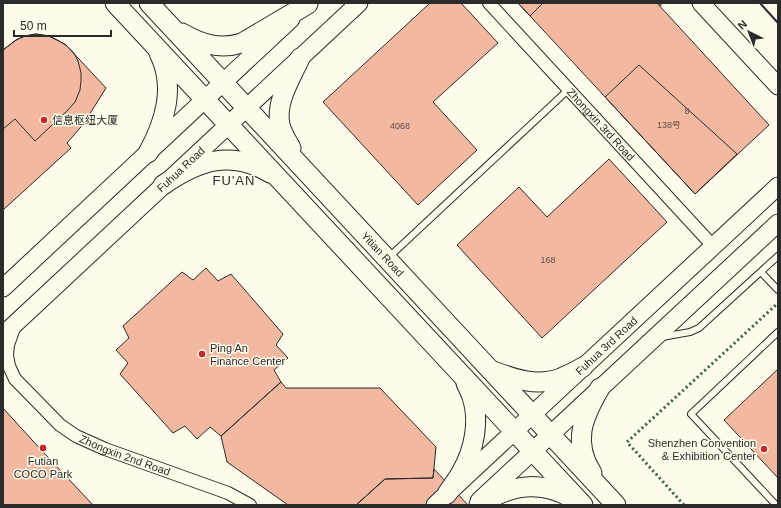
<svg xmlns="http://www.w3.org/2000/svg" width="781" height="508" font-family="Arial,'Noto Sans SC',sans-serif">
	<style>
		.building { fill: #f2b8a0; stroke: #2b2b2b }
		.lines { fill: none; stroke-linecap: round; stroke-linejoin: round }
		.lane-casing { stroke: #2b2b2b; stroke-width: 8 }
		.street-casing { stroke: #2b2b2b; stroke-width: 14 }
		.secondary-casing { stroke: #2b2b2b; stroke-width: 19 }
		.primary-casing { stroke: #2b2b2b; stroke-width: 21 }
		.path { stroke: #6a6964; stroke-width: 2.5; stroke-dasharray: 3 2; stroke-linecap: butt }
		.lane { stroke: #fdfbea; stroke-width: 6 }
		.street { stroke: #fdfbea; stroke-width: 12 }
		.secondary { stroke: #fdfbea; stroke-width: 17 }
		.primary { stroke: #fdfbea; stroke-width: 19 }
		.hedge { stroke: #34623c; stroke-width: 3; stroke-dasharray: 2 3; stroke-linecap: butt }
		.wall { stroke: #2b2b2b; stroke-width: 2 }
		.poi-dot { fill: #c62828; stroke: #fdfbea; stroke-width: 1.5 }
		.labels { text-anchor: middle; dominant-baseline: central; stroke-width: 3; stroke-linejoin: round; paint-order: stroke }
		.number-label { font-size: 9px; fill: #5d4e48 }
		.poi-label { font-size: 11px; fill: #2b2b2b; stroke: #fdfbea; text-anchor: start }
		.street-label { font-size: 11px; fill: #2b2b2b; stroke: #fdfbea }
		.quarter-label { font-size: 13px; letter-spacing: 1px; fill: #2b2b2b; stroke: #fdfbea }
	</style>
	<rect width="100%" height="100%" fill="#fdfbea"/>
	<path class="building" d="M430,3H461L498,43L433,102L477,150L418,205L323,102Z
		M518,3H543L530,16Z
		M518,3H657L769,125L695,194Z
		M36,34L49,36L59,41L66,45L106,88L91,112L80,128L67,143L71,148L3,210V50L16,40L25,36Z
		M36,34L49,36L59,41L66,45L74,53L78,61L81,73V81L80,90L75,102L67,111L35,141L15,119L3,129V50L16,40L25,36Z
		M639,65L737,154L695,194L605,97Z
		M609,159L667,222L542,338L457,245L519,187L547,217Z
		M206,268L218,281L231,274L283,334L276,345L288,358L274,370L281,382L221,436L210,427L197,439L185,426L173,433L120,374L128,363L116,350L129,338L123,326L182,272L193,280Z
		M778,369V478L724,420Z
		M281,382L286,388H380L436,447L433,478L385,479L356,505H288L227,462L221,436Z
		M3,408L32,440L93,505H3Z
		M434,469L468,505H356L385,479L433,478Z"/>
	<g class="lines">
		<g class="lane-casing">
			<path id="lane" d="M388,258L569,89
				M761,272L778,290
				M662,337L690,332L699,328L778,256
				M776,505L691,414L778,332"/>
		</g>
		<g class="street-casing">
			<g id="street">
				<path id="s1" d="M489,3L713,246"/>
				<path id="s2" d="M15,325L8,345L7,355L9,366L15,379L60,425L76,436L105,449L228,493L250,505"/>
			</g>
		</g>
		<g class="secondary-casing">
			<g id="secondary">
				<path d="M701,3L778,86"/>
				<path d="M3,288L291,19"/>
				<path id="s3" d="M3,335L359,3"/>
				<path d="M479,501L778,223"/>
				<path id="s4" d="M435,505L778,186"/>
			</g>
		</g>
		<g class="primary-casing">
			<g id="primary">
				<path d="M115,3L583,505"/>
				<path id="s5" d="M149,3L616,505"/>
				<path d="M182,33C201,44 220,50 242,43L308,4"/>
				<path d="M291,148C287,141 282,133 280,125C275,102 291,78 300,58"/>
				<path d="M148,153C165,122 176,87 159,53"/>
				<path d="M163,185C198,161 231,149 270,173"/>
				<path d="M493,371C515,379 537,387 561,378C568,375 576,371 583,367"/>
				<path d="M592,473C572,442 583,417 600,388"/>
				<path d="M447,494C452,486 458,479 462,471C474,450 480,421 472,397C471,393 468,388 466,383"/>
				<path d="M479,505C509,485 541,479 573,499"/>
			</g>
		</g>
		<path class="path" d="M659,6L662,3"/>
		<use href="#lane" class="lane"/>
		<use href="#street" class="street"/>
		<use href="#secondary" class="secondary"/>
		<use href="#primary" class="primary"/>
		<path class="hedge" d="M684,505L627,442L777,304"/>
		<path class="wall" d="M760,3L778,23"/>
	</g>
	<g class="poi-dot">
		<circle cx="44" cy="120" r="4"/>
		<circle cx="202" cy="354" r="4"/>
		<circle cx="43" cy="448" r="4"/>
		<circle cx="764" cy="449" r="4"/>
	</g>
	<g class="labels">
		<g class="number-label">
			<text x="687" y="111">8</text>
			<text x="669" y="125">138号</text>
			<text x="400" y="126">4068</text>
			<text x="548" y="260">168</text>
		</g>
		<g class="poi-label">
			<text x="52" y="120">信息枢纽大厦</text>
			<text x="210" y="348">Ping An<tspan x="210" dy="13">Finance Center</tspan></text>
			<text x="756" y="443" text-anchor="end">Shenzhen Convention<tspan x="756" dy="13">&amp; Exhibition Center</tspan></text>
			<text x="43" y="461" text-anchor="middle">Futian<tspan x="43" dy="13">COCO Park</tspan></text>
		</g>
		<g class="street-label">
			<text stroke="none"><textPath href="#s1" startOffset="165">Zhongxin 3rd Road</textPath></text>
			<text stroke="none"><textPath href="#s3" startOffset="243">Fuhua Road</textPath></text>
			<text stroke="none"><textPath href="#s5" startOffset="343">Yitian Road</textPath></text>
			<text stroke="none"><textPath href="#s4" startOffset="234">Fuhua 3rd Road</textPath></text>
			<text stroke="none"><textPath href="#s2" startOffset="193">Zhongxin 2nd Road</textPath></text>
		</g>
		<g class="quarter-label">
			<text x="234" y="180">FU'AN</text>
		</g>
	</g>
	<rect width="781" height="508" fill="none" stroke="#2b2b2b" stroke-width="8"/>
	<g transform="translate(749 32) rotate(318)" stroke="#fdfbea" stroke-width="3" paint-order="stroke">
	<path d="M0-3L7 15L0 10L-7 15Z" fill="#2b2b2b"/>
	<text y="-6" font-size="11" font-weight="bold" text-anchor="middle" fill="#2b2b2b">N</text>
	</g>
	<path d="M14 30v6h97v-6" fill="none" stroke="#2b2b2b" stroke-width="2"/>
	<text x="20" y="30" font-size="12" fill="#2b2b2b" stroke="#fdfbea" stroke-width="3" paint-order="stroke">50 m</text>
</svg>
